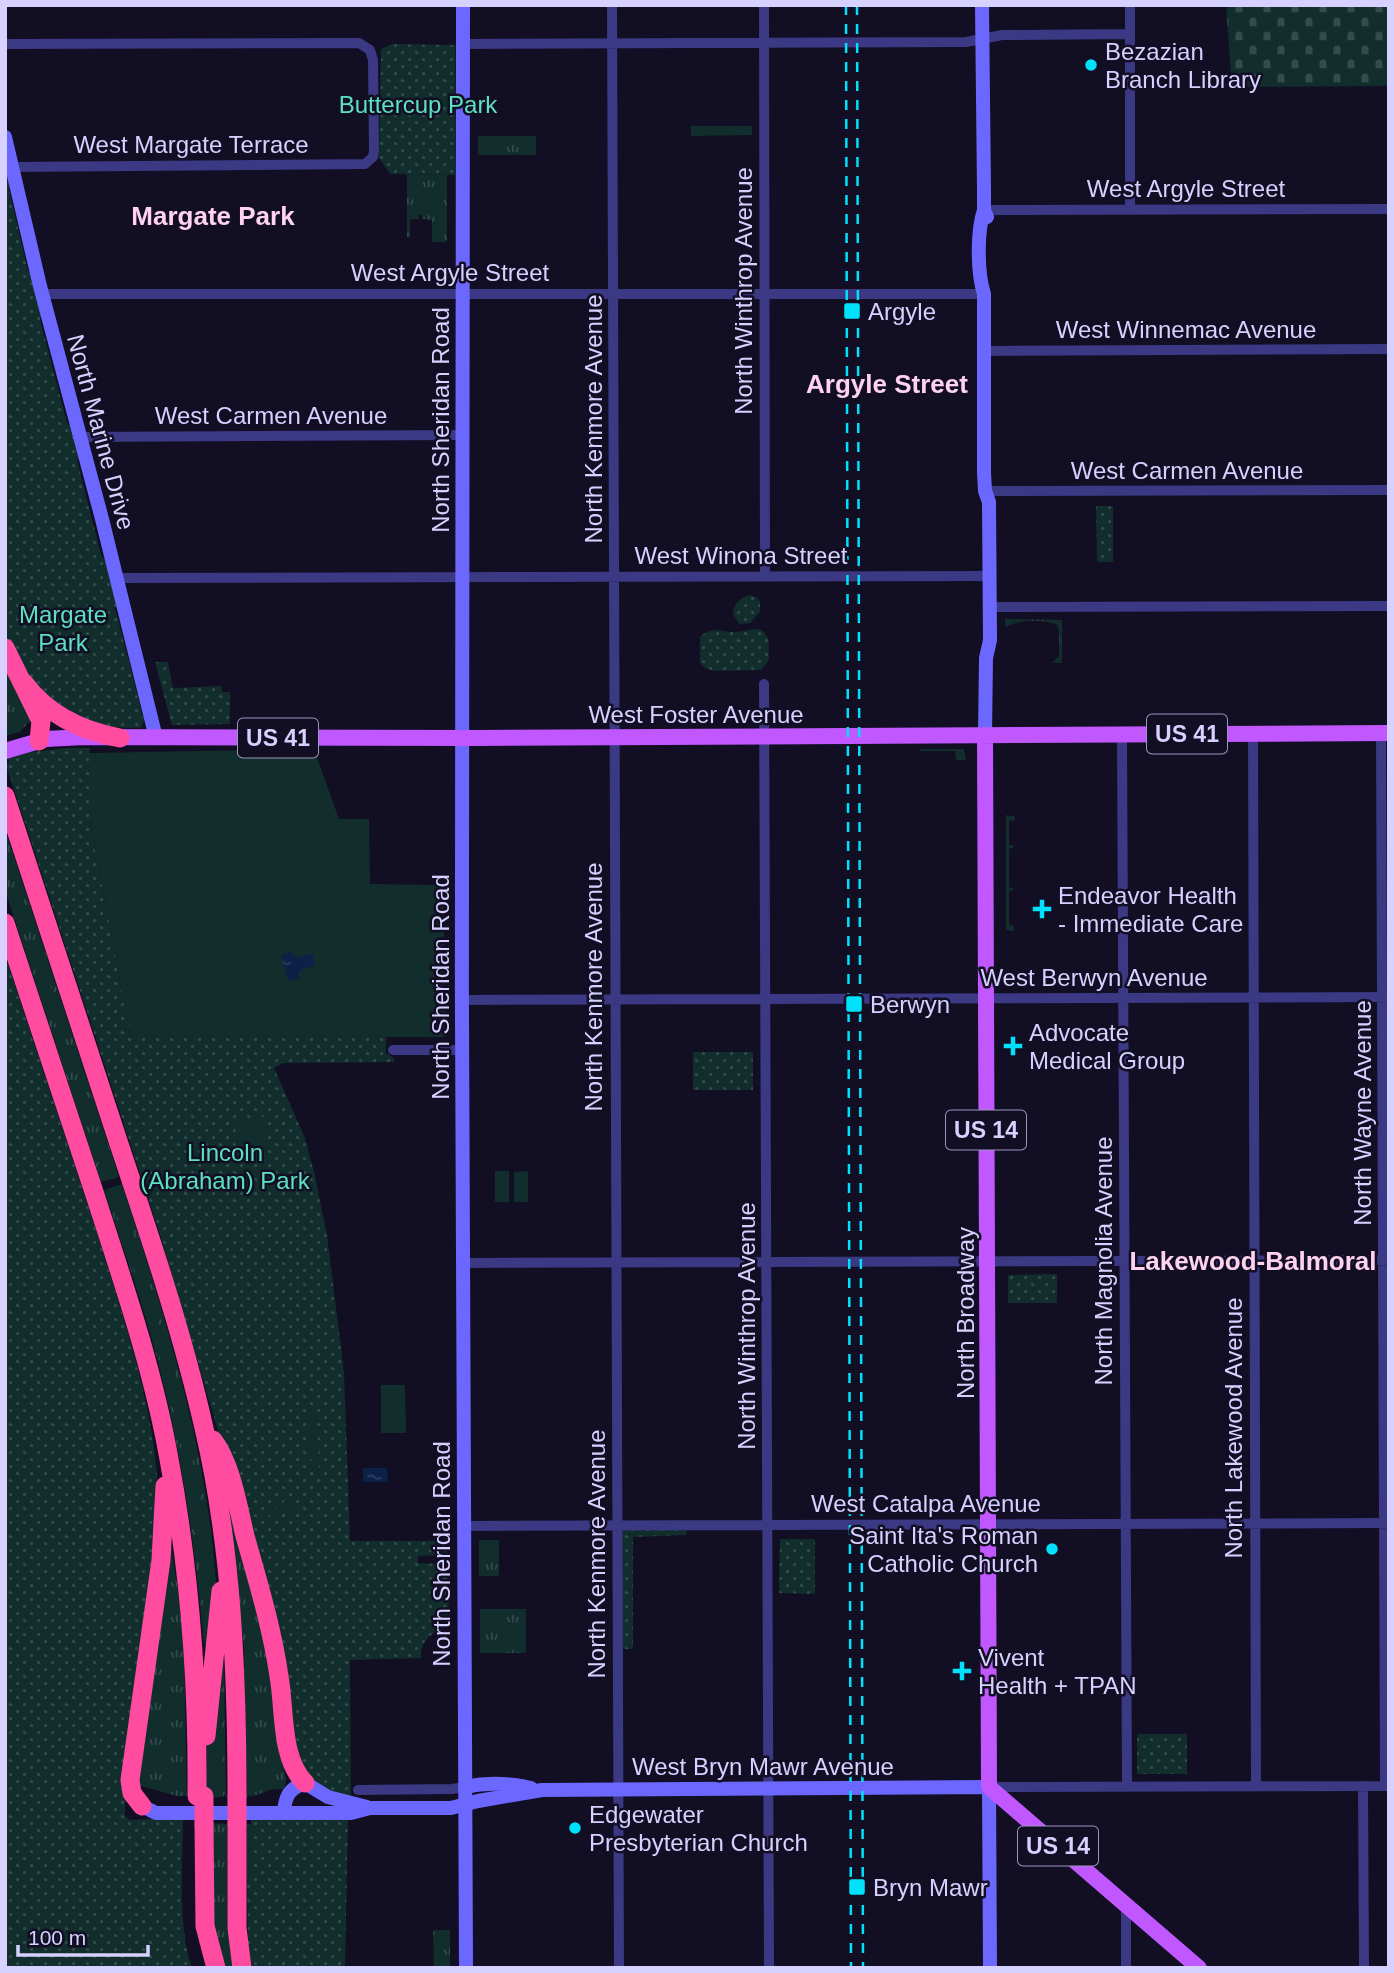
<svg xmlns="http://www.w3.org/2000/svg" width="1394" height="1973" font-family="Helvetica,sans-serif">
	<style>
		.grass { fill: url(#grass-tufts) }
		.cemetery { fill: url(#cemetery-stones) }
		.park { fill: url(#park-dots) }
		.garden { fill: #112e2d }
		.water { fill: url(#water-ripples) }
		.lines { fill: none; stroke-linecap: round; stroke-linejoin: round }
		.street { stroke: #3b3884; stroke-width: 10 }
		.secondary { stroke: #6c68ff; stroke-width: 14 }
		.primary { stroke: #c158ff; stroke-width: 16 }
		.highway { stroke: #ff4ca1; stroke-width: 19 }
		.rail { stroke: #00e2fc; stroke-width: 2.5; stroke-dasharray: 10 9; stroke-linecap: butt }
		.highway-bridge { stroke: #ff4ca1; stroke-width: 19 }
		.poi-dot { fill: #00e2fc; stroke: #120e24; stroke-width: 2.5 }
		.labels { text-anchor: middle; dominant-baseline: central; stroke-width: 5; stroke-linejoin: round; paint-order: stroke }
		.shield { fill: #120e24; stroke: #9b96bd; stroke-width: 2 }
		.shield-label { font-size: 23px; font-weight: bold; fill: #d6d1ff }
		.poi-label { font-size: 24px; fill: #d6d1ff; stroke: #120e24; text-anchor: start }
		.park-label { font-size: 24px; fill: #5be1c0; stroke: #120e24 }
		.street-label { font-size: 24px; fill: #d6d1ff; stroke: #120e24 }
		.neighbourhood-label { font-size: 26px; font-weight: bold; fill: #ffd3ef; stroke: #120e24 }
	</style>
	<defs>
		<pattern id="grass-tufts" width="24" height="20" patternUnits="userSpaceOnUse" patternTransform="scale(1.75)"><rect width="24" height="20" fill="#112e2d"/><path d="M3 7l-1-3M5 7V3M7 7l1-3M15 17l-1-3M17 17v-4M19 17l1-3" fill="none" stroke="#334b4c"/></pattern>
		<pattern id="cemetery-stones" width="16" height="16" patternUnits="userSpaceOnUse" patternTransform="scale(1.75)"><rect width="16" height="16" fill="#112e2d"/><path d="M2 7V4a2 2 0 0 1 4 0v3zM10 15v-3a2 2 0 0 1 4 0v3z" fill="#334b4c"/></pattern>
		<pattern id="park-dots" width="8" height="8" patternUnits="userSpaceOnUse" patternTransform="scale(1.75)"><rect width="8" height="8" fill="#112e2d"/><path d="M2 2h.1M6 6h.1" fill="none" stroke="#334b4c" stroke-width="1.8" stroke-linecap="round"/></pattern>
		<pattern id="water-ripples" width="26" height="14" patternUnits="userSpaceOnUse" patternTransform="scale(1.75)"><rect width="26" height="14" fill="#0b2146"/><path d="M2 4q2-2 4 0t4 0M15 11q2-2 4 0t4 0" fill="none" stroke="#2e4062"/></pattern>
	</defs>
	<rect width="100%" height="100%" fill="#120e24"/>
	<path class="grass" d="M478,136H536V155H478Z
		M407,174L447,175V242H432V220L423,219L422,215H419V219H410V237H407Z
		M1005,619L1062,620V663H1052L1059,656V631L1057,625C1043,618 1018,620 1005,627Z
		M5,661L36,720L28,723L20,732L5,736Z
		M1006,815L1015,817V820L1009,821V845L1015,846L1009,849V887L1015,889L1009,891V925L1014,926V931L1006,930Z
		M5,829L119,1177L101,1182L5,890Z
		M122,1184C163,1310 204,1437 215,1569C218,1593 213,1620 212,1644H204C196,1558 185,1474 165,1390C149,1322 126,1256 104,1190Z
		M228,1498L271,1660L286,1782L284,1790C270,1786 261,1797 247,1796L244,1649Z
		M169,1533L180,1603L184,1653L187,1796H177L134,1784Z
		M479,1540H499V1576H479Z
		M480,1609H526V1653H480Z
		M218,1658H224L226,1796H207V1750Z
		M211,1823L227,1824V1925L233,1968H220L213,1948Z
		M247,1824H251V1879H247Z
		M433,1930H450V1968H434Z"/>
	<path class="cemetery" d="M1226,5H1389V86L1232,87Z"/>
	<path class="park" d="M392,44L455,45V175L390,174L379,158L381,49Z
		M5,159L10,182L9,190L28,271L32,274L42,313L40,319L67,423L71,427L79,457L77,460L101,555L106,561L117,603L115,608L144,721L141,728L99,727L44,700L5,639Z
		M1096,506H1113V562H1097Z
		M750,595L756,597L760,601V612L750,623L739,624L733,614C734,604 740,597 750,595Z
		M759,629C772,635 768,647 769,660L761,670L714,671L705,668L700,663V637C711,626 721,632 734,632C743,632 751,629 759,629Z
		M155,662H168L172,685L174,688L221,686L222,692H230V724L172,725Z
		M67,748H90V822L131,1037H386V1053L394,1058V1062L283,1063L274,1068L305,1138L315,1176L327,1235L344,1372L350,1541H448V1555L418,1556V1563L448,1564L449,1627C432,1631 420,1641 421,1658L350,1660L351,1799L326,1793L298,1766L262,1579L158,1228L6,765L9,763L8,758L31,752Z
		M5,955C36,1050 68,1144 99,1239C126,1326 156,1411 159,1503L129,1802H125V1816L130,1820L183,1817C183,1861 177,1927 192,1968H5Z
		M693,1052H753V1090H693Z
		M1057,1274V1303H1008V1275Z
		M620,1530H687L686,1535L633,1537V1649H620Z
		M780,1539H815V1594L779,1593Z
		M1137,1734H1187V1774H1137Z
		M348,1819L345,1968H252L248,1949L247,1879L251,1878V1820Z"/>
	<path class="garden" d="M691,126H752V135L691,136Z
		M314,749L339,819H369L370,884L444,885L445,1037H131L90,822V753Z
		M920,749H964L966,760H956L955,751H920Z
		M32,947L38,949L60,1013L59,1024L56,1025L41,979L34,967Z
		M263,1116L267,1149L239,1153L234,1121Z
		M509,1171V1202H495V1171Z
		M528,1171V1202H514V1172Z
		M118,1186L182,1401L215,1586L206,1638C203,1601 201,1563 196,1526C180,1410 144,1299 109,1189Z
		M381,1385H405L406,1433H381Z
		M310,1412L316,1416C317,1429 321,1467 318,1475H316C311,1456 299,1431 310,1412Z
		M288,1497H291L295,1502L293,1515H287L284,1512H276L271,1517L268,1514L267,1510L283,1506L284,1500Z
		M220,1696L222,1699L223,1797H212V1750Z"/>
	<path class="water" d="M290,951L297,958L312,953L315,965L301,970L299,978L290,981L288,979L281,956Z
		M363,1468H387L388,1482H363Z"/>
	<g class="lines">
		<path class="street" d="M612,5L619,1968
			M764,5L765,576
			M5,44L359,43L370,50L373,60L374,151L373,157L365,164L12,167
			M463,44L966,42L1002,35L1130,34
			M984,210L1389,209
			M1130,210V5
			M42,294H984
			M984,351L1389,349
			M79,437L463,435
			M985,491L1389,490
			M115,578L990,576
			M990,607L1389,606
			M764,684L769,1968
			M1253,734L1256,1786
			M1381,734L1385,1786
			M1122,735L1127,1787
			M463,1000L1389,997
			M393,1050H463
			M464,1263L1388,1260
			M464,1526L1389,1523
			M1363,1786L1364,1968
			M989,1787L1389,1786
			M358,1790L452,1789L465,1787
			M1126,1905V1968"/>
		<path class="secondary" d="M463,5C462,659 460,1314 466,1968
			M982,5L984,191V210L987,217
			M5,137L40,286L102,519L156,738
			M984,210C977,231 977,272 984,294V472L985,491L989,502L990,640L986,658L985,735
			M465,1787C487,1782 509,1783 531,1788
			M142,1806L156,1813H351L370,1808H451L478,1801L542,1790L989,1787L990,1968
			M284,1812C285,1797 289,1788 305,1783L328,1797L367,1807"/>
		<path class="primary" d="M985,735L989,1787L1199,1968
			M5,751L46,739L84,737L477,738L1389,733"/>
		<path class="highway" d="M5,648L41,721L39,741
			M24,683C48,715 81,731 120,738
			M5,796C43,912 81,1028 119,1144C150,1237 182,1331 204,1428C232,1548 237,1673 237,1796
			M5,923C35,1014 65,1104 95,1195C123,1282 153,1369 169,1459C190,1571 198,1683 197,1796
			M213,1440C231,1463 238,1507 245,1536C258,1582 272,1628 279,1676C285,1709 280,1758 305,1783
			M206,1736L221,1591
			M142,1806L132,1793L130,1780L161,1560L165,1486
			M204,1824L205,1926L216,1968
			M237,1824V1928L242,1968"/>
		<path class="rail" d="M846,5L851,1968
			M857,5L863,1968"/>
		<path class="highway-bridge" d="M204,1824V1796
			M237,1824V1796"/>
	</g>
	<g class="poi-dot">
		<circle cx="1091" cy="65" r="7"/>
		<rect x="843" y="302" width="18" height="18" rx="3.5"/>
		<path d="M1038.5 898.5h7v7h7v7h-7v7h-7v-7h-7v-7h7z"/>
		<rect x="845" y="995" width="18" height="18" rx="3.5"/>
		<path d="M1009.5 1035.5h7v7h7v7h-7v7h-7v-7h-7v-7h7z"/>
		<circle cx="1052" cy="1549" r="7"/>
		<path d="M958.5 1660.5h7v7h7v7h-7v7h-7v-7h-7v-7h7z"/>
		<circle cx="575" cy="1828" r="7"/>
		<rect x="848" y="1878" width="18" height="18" rx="3.5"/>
	</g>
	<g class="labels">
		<g class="shield">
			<rect x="1147" y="714.5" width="80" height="39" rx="5"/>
			<rect x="238" y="718.5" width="80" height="39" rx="5"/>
			<rect x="946" y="1110.5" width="80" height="39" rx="5"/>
			<rect x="1018" y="1826.5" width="80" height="39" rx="5"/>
		</g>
		<g class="shield-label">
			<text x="1187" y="734">US 41</text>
			<text x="278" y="738">US 41</text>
			<text x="986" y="1130">US 14</text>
			<text x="1058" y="1846">US 14</text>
		</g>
		<g class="poi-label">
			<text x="1105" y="51">Bezazian<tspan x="1105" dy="28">Branch Library</tspan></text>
			<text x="868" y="311">Argyle</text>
			<text x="1058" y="895">Endeavor Health<tspan x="1058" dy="28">- Immediate Care</tspan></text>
			<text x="870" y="1004">Berwyn</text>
			<text x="1029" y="1032">Advocate<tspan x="1029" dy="28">Medical Group</tspan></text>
			<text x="1038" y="1535" text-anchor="end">Saint Ita's Roman<tspan x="1038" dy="28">Catholic Church</tspan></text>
			<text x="978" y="1657">Vivent<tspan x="978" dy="28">Health + TPAN</tspan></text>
			<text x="589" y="1814">Edgewater<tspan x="589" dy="28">Presbyterian Church</tspan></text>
			<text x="873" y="1887">Bryn Mawr</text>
		</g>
		<g class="park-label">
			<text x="418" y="104">Buttercup Park</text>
			<text x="63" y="614">Margate<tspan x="63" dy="28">Park</tspan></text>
			<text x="225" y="1152">Lincoln<tspan x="225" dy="28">(Abraham) Park</tspan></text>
		</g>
		<g class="street-label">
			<text x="191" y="144">West Margate Terrace</text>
			<text x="1186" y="188">West Argyle Street</text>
			<text x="450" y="272">West Argyle Street</text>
			<text transform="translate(743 291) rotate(-90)">North Winthrop Avenue</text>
			<text x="1186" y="329">West Winnemac Avenue</text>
			<text x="271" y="415">West Carmen Avenue</text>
			<text transform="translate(593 419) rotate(-90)">North Kenmore Avenue</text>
			<text transform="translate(440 420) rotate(-90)">North Sheridan Road</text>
			<text transform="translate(101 432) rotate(75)">North Marine Drive</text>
			<text x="1187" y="470">West Carmen Avenue</text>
			<text x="741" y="555">West Winona Street</text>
			<text x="696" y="714">West Foster Avenue</text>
			<text x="1094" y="977">West Berwyn Avenue</text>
			<text transform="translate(440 987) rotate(-90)">North Sheridan Road</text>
			<text transform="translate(593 987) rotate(-90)">North Kenmore Avenue</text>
			<text transform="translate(1362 1113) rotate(-90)">North Wayne Avenue</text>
			<text transform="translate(1103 1261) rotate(-90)">North Magnolia Avenue</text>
			<text transform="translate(965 1313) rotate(-90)">North Broadway</text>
			<text transform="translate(746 1326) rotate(-90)">North Winthrop Avenue</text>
			<text transform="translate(1233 1428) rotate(-90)">North Lakewood Avenue</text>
			<text x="926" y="1503">West Catalpa Avenue</text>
			<text transform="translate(441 1554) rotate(-90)">North Sheridan Road</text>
			<text transform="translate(596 1554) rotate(-90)">North Kenmore Avenue</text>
			<text x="763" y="1766">West Bryn Mawr Avenue</text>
		</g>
		<g class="neighbourhood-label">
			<text x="213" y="216">Margate Park</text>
			<text x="887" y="384">Argyle Street</text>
			<text x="1253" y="1261">Lakewood-Balmoral</text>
		</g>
	</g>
	<rect width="1394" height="1973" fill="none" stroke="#d6d1ff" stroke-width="14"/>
	<path d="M18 1945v10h130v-10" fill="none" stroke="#d6d1ff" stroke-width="3.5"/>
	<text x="28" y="1945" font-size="21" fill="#d6d1ff" stroke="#120e24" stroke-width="5" paint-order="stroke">100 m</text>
</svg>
